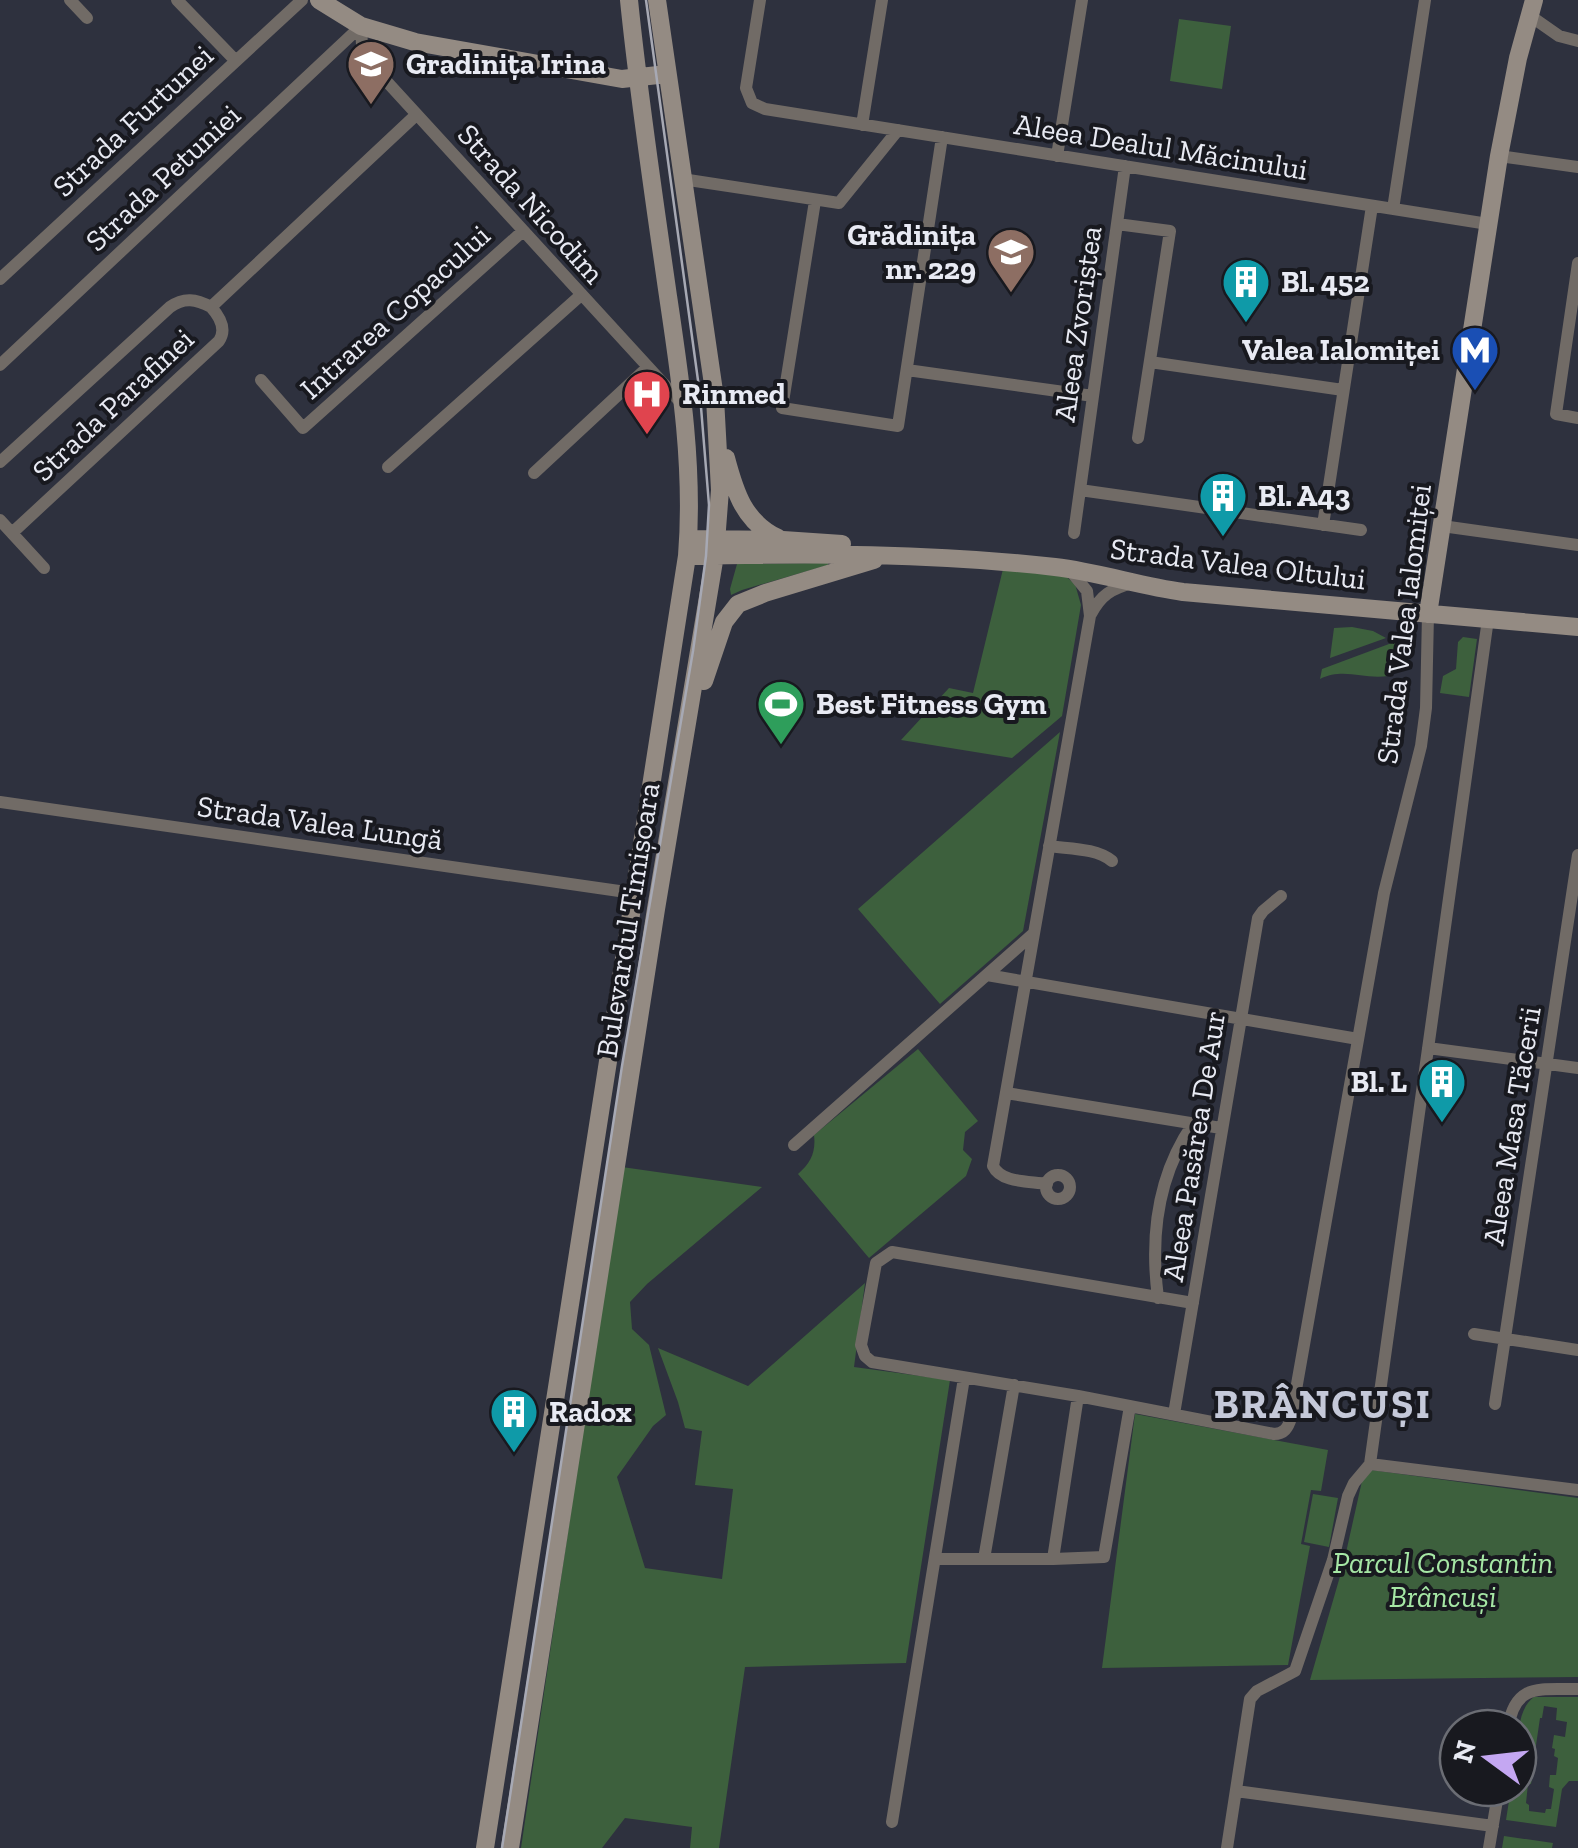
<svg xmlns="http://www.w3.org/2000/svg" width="1578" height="1848" font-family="'Zilla Slab',serif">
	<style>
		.green { fill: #3d603d; fill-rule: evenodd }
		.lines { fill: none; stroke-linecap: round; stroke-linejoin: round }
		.minor { stroke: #716b66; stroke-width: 12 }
		.secondary { stroke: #948b83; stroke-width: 18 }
		.tram { stroke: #a7a9b4; stroke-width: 2.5 }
		.labels { text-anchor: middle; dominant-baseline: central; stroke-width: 8; stroke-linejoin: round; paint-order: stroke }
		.poi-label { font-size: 30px; font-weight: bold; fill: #e8eaf3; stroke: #18191f; text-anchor: start }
		.street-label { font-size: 30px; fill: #e8eaf3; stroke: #18191f }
		.park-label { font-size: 30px; font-style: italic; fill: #a6e7a5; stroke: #18191f }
		.district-label { font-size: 40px; font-weight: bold; letter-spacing: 2.5px; fill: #c5c9d9; stroke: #18191f }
	</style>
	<rect width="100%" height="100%" fill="#2e313e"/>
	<path class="green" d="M1179,19L1231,26L1222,89L1170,81Z
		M828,563V565L742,590L731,595L730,589L737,564Z
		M1003,569L1064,575L1075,584L1081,605L1062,716L1012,758L901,740L949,688L973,693Z
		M1352,627L1373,631L1386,638L1330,658L1334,628Z
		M1463,637L1477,639L1469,697L1440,693L1443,676L1456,669L1458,642Z
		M1397,641L1398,661L1388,676C1364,680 1344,667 1320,679L1322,669Z
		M1060,732L1023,931L940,1004L858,909Z
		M918,1049L978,1121L965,1132L963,1150L972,1159L966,1176L869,1258L798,1174C811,1163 816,1152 814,1135Z
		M622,1167L762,1187L647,1284L630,1302L632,1329L649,1345L666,1415L653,1426L617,1477L645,1568L722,1579L733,1489L695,1485L702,1431L685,1428L678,1402L658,1348L748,1386L865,1283L854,1367L950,1380L906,1663L745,1667L719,1848H690L692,1827L625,1818L602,1848H521Z
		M1135,1414L1328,1450L1321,1491L1311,1490L1301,1544L1310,1546L1288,1665L1102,1668Z
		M1371,1470L1578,1498V1677L1310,1680L1343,1566L1362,1481Z
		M1313,1494L1338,1498L1329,1547L1304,1542Z
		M1534,1697H1578V1781H1569L1562,1789L1556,1827L1506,1820L1511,1788H1518C1518,1764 1512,1712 1534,1697ZM1544,1706L1557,1708L1556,1720L1567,1722L1565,1737L1554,1735L1552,1748L1555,1749L1554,1756L1558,1758L1556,1775H1550L1549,1787L1554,1789L1551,1809H1546L1545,1813L1529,1811V1805L1526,1803L1528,1784H1531L1533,1773L1530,1772L1533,1752H1535L1540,1718H1542Z
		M1504,1836L1553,1843L1552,1848H1502Z"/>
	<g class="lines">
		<path class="minor" d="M70,0L87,18
			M177,0L235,60
			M760,0L746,88L752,103L765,109L1488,224
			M1529,15L1559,36L1578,41
			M361,26L362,45L367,60L683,405
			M862,125L882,0
			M1057,156L1082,0
			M1499,156L1578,167
			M682,179L839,203L898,130
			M815,201L782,408L898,426L942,137
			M1393,209L1425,0
			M1117,224L1170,231L1138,438
			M1578,263L1556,414L1578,418
			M0,279L302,0
			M211,307L416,115
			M1150,362L1343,390
			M0,365L361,26
			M907,370L1093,396
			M261,380L303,428L523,231
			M0,462L170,307C184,297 196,299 211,307
			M388,467L581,295
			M534,473L647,368
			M1080,490L1361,530
			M0,520L44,568
			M1323,525L1372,206
			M1442,526L1578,545
			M12,533L219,341C227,329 220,317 211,307
			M1074,533L1125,166
			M1091,614C1101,595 1111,589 1132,583
			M0,802L633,893
			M1049,846C1070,849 1096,848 1112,861
			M987,975L1358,1039
			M1428,1048L1578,1068
			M1006,1093L1221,1128
			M794,1145L1033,934
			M1046 1187a12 12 0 1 1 24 0a12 12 0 1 1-24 0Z
			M1047,1184C1029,1181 1001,1183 993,1166L1090,616L1087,591L1069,569
			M1158,1298C1150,1236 1157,1176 1193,1124
			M1193,1303L892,1252L876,1263L861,1345L865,1356L872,1362L1078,1396L1274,1434C1284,1434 1288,1428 1291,1418L1384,893L1421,746L1426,708L1428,614
			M1474,1334L1578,1350
			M1495,1404L1578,855
			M1174,1414L1258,918L1263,911L1281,896
			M1370,1464L1578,1490
			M936,1559H1053L1104,1557L1130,1406
			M984,1559L1014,1385
			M1053,1559L1078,1396
			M1508,1728C1515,1682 1540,1690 1578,1689
			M1236,1791L1493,1826
			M892,1822L964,1378
			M1227,1848L1250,1699L1257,1691L1295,1671L1333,1560L1348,1496L1354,1483L1370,1464L1488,619
			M1489,1848L1499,1788"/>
		<path class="secondary" d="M319,0L361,26L415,42L622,79L667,74
			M726,458C735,492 744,522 778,538
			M689,539L783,540L842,544
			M687,556C810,553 933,553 1055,567C1098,572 1140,586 1183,592L1578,627
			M1428,614L1499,156L1518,58L1534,0
			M704,681L724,622L738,604L765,593L874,560
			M485,1848L687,556C694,469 681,383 668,296C654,198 639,99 629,0
			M510,1848L656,909L715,555L720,490L715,398L657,0"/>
		<path class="tram" d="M502,1848L622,1066L693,651L706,556L709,505L700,395L646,0"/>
	</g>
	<defs>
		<g id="school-pin" transform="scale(2.5)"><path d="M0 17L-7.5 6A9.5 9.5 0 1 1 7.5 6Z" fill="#8d6e63" stroke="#18191f"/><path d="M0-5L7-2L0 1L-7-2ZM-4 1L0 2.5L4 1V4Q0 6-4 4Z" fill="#fff"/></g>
		<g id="building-pin" transform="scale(2.5)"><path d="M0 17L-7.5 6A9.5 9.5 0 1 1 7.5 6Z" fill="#0f9aa8" stroke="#18191f"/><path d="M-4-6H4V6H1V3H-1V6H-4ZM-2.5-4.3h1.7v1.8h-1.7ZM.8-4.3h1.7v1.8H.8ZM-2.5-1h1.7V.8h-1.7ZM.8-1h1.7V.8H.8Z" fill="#fff"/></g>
		<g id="metro-pin" transform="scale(2.5)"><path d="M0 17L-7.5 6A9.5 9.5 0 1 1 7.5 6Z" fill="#1a4fb4" stroke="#18191f"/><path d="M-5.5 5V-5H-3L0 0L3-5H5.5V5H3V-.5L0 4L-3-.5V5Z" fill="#fff"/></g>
		<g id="hospital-pin" transform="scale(2.5)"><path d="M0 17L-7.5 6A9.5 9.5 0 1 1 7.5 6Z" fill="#e0444e" stroke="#18191f"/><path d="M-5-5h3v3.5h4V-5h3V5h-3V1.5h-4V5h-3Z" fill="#fff"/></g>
		<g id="stadium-pin" transform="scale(2.5)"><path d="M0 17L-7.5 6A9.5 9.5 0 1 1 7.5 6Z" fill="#2e9e5b" stroke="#18191f"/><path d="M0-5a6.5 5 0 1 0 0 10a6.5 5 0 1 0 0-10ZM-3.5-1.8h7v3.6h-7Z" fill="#fff"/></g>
	</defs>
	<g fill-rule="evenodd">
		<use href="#school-pin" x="371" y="64"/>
		<use href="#school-pin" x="1011" y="252"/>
		<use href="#building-pin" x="1246" y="282"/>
		<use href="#metro-pin" x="1475" y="350"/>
		<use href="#hospital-pin" x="647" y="394"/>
		<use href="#building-pin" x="1223" y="496"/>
		<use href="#stadium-pin" x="781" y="704"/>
		<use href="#building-pin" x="1442" y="1082"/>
		<use href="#building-pin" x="514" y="1412"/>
	</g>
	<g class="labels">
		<g class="poi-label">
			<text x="406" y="64">Gradinița Irina</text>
			<text x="976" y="235" text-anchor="end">Grădinița<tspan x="976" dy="34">nr. 229</tspan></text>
			<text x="1281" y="282">Bl. 452</text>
			<text x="1440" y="350" text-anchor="end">Valea Ialomiței</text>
			<text x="682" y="394">Rinmed</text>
			<text x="1258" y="496">Bl. A43</text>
			<text x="816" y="704">Best Fitness Gym</text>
			<text x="1407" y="1082" text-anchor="end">Bl. L</text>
			<text x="549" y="1412">Radox</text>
		</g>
		<g class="street-label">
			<text transform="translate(133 121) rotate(-43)">Strada Furtunei</text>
			<text transform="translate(1161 147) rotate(9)">Aleea Dealul Măcinului</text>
			<text transform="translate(163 178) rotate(-43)">Strada Petuniei</text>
			<text transform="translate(531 204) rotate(48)">Strada Nicodim</text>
			<text transform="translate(395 312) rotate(-42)">Intrarea Copacului</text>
			<text transform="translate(1078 324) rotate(-82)">Aleea Zvoriștea</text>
			<text transform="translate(113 405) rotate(-43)">Strada Parafinei</text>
			<text transform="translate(1238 564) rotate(7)">Strada Valea Oltului</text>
			<text transform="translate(1404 624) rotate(-83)">Strada Valea Ialomiței</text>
			<text transform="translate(320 823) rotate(8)">Strada Valea Lungă</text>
			<text transform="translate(628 920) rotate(-81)">Bulevardul Timișoara</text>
			<text transform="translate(1512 1126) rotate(-81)">Aleea Masa Tăcerii</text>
			<text transform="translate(1194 1146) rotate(-81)">Aleea Pasărea De Aur</text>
		</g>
		<g class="park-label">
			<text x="1443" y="1563">Parcul Constantin<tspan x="1443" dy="34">Brâncuși</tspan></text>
		</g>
		<g class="district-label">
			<text x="1323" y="1404">BRÂNCUȘI</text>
		</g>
	</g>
	<g transform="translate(1488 1758) rotate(285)"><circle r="48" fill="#18191f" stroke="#6b6d74" stroke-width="2.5"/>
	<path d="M0-8L18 38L0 25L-18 38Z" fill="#c4a7f2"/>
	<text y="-15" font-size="28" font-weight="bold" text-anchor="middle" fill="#e8eaf3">N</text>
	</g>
</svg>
